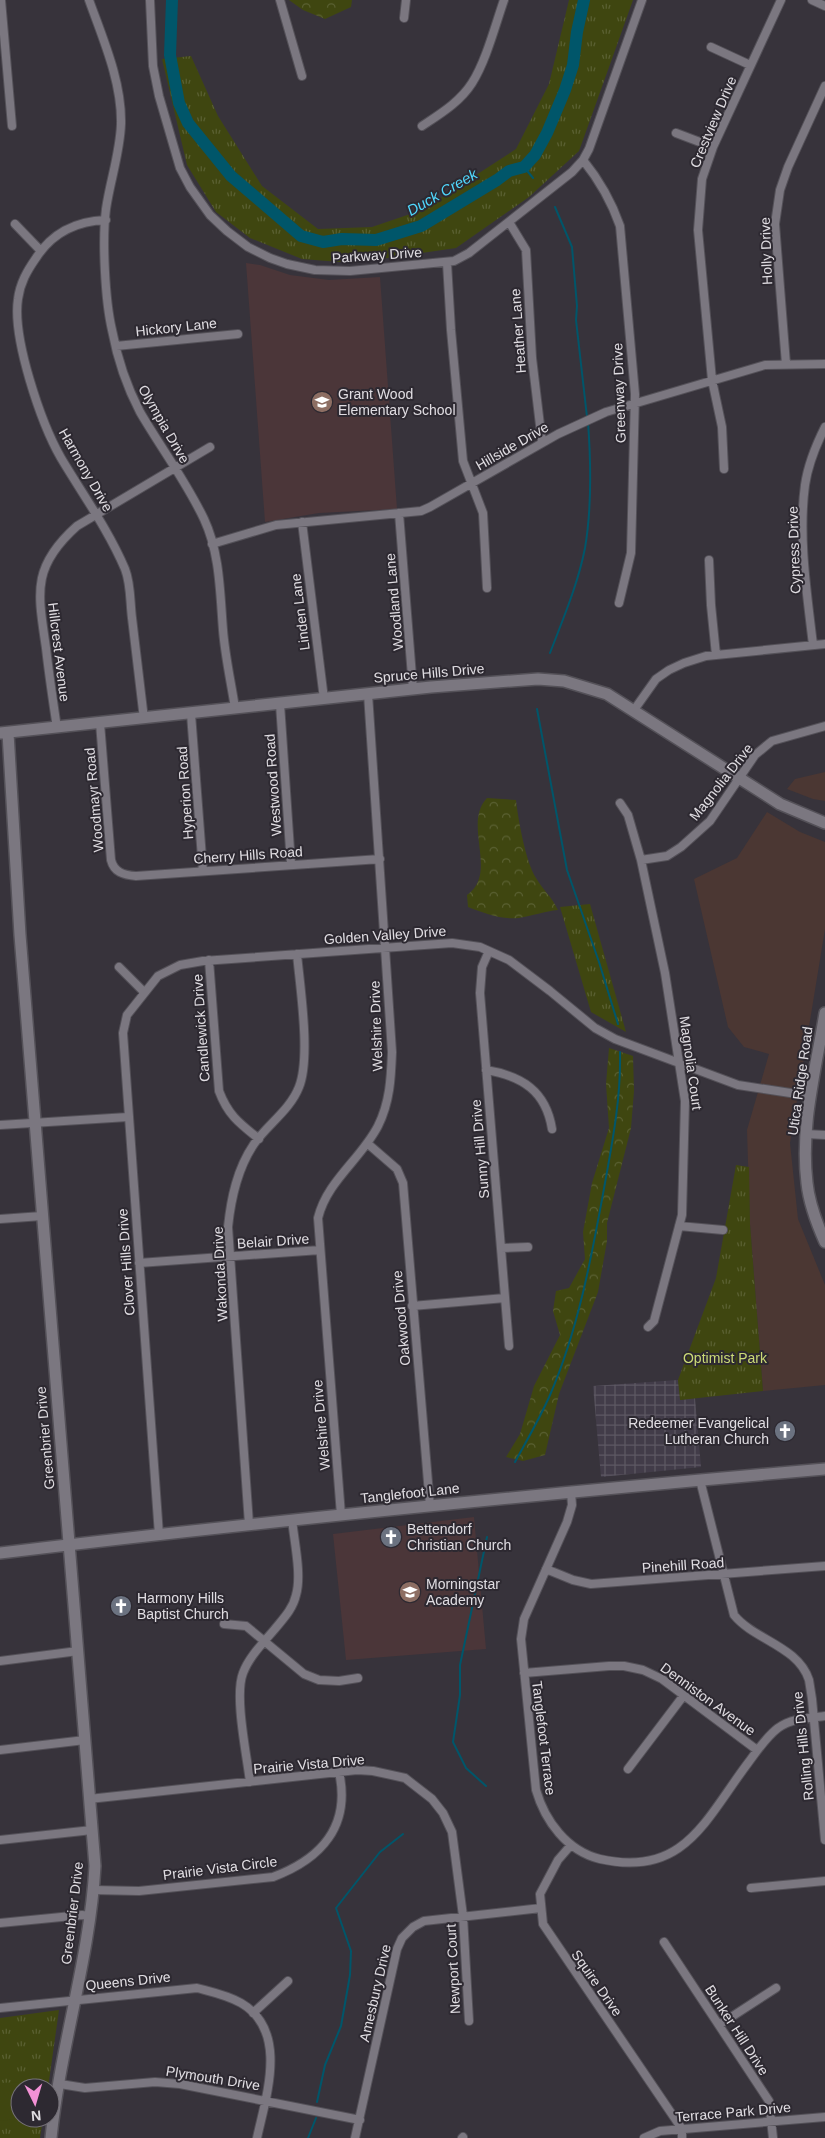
<svg xmlns="http://www.w3.org/2000/svg" width="825" height="2138" font-family="Arial,sans-serif">
	<style>
		.commercial { fill: #4b3733 }
		.industrial { fill: url(#industrial-grid) }
		.education { fill: #4b3639 }
		.grass { fill: url(#grass-tufts) }
		.forest { fill: url(#forest-crowns) }
		.garden { fill: #3f4610 }
		.lines { fill: none; stroke-linecap: round; stroke-linejoin: round }
		.stream { stroke: #00566a; stroke-width: 2 }
		.river { stroke: #00566a; stroke-width: 12 }
		.street-casing { stroke: #545158; stroke-width: 10 }
		.secondary-casing { stroke: #545158; stroke-width: 14 }
		.street { stroke: #7b7780; stroke-width: 8 }
		.secondary { stroke: #7b7780; stroke-width: 11 }
		.labels { text-anchor: middle; dominant-baseline: central; stroke-width: 4; stroke-linejoin: round; paint-order: stroke }
		.street-label { font-size: 14px; fill: #e0dde2; stroke: #2d2931 }
		.poi-label { font-size: 14px; fill: #e0dde2; stroke: #2d2931; text-anchor: start }
		.park-label { font-size: 14px; fill: #cbda76; stroke: #2d2931 }
		.water-label { font-size: 15px; font-style: italic; fill: #50d7fc; stroke: #2d2931 }
	</style>
	<defs>
		<pattern id="industrial-grid" width="8" height="8" patternUnits="userSpaceOnUse" patternTransform="scale(1.25)"><rect width="8" height="8" fill="#423c49"/><path d="M0 4h8M4 0v8" fill="none" stroke="#5d5863"/></pattern>
		<pattern id="grass-tufts" width="24" height="20" patternUnits="userSpaceOnUse" patternTransform="scale(1.25)"><rect width="24" height="20" fill="#3f4610"/><path d="M3 7l-1-3M5 7V3M7 7l1-3M15 17l-1-3M17 17v-4M19 17l1-3" fill="none" stroke="#5a6032"/></pattern>
		<pattern id="forest-crowns" width="20" height="18" patternUnits="userSpaceOnUse" patternTransform="scale(1.25)"><rect width="20" height="18" fill="#3f4610"/><path d="M2 6a3 3 0 1 1 6 0M12 15a3 3 0 1 1 6 0" fill="none" stroke="#5a6032"/></pattern>
	</defs>
	<rect width="100%" height="100%" fill="#37333b"/>
	<path class="commercial" d="M825,772V801L813,799L787,789L795,779Z
		M767,812L800,832L825,842V929L790,1143L798,1219L825,1285V1385L763,1391L750,1224L747,1130L769,1054L744,1047L728,1027L694,879L737,858Z"/>
	<path class="industrial" d="M678,1380L681,1400L695,1398L701,1467L601,1477L593,1386Z"/>
	<path class="education" d="M246,263L260,265L290,275L329,280L380,277L397,509L319,513L265,522Z
		M474,1517L486,1649L346,1660L333,1534Z"/>
	<path class="grass" d="M569,0H633L579,151L529,197L456,248L353,263L302,259L250,238L216,212L187,165L162,59L191,56L218,116L262,186L318,229L372,227L422,210L516,149L549,84Z
		M590,904L626,1032L591,1012L560,907Z
		M736,1165L749,1167L750,1224L763,1391L680,1400L678,1380L716,1278Z
		M59,2010L48,2088H20V2118H43L40,2138H0V2018Z"/>
	<path class="forest" d="M289,0H352L351,7L325,19L303,10Z
		M487,798L516,800C518,819 526,863 536,878C543,890 552,897 558,910C545,911 532,916 519,918C501,920 484,913 468,907L467,895C499,873 462,824 487,798Z
		M609,1048L633,1056L634,1091L631,1128L607,1223V1241L598,1292L559,1394L545,1455L523,1461L506,1457L520,1434L534,1386L560,1335L553,1311L556,1291L569,1288L585,1259L583,1232L592,1183L609,1128L606,1084Z"/>
	<path class="garden" d="M18,2082L20,2118H22L0,2121V2083Z"/>
	<g class="lines">
		<path class="stream" d="M524,167L533,178
			M555,207L572,247L577,306L576,320L587,417
			M550,653C563,619 578,584 585,548C592,507 591,463 588,422
			M537,709L567,870L599,962L618,1024
			M515,1462C527,1440 540,1418 550,1395C579,1328 592,1254 605,1183C613,1139 621,1097 620,1052
			M486,1786L466,1768L453,1742L460,1695V1665L487,1537
			M317,2102L325,2065L341,2026L350,1975L351,1951L336,1908L380,1852L403,1834
			M308,2138L316,2118"/>
		<path class="river" d="M172,0L170,55L179,103L188,123L231,176L301,236L323,242L342,239L376,240L421,226L497,180L509,171L524,167L535,155L547,133L565,90L573,65L577,32L584,0"/>
		<g class="street-casing">
			<path id="street" d="M1,0L12,126
				M89,0C103,39 122,82 121,124C120,153 110,181 106,209C102,240 105,300 112,330C117,357 127,387 140,412C161,448 186,481 204,519C220,553 220,593 223,630C225,656 231,682 235,708
				M150,0L153,66L159,96L180,168L190,187L210,215L227,231L248,247L270,258L287,264L315,270L350,271L454,261L469,253L572,172L583,160L589,149L642,0
				M280,0L302,76
				M812,0L825,6
				M404,18L406,0
				M711,47L750,65
				M422,126C440,114 460,102 472,83C486,61 495,26 504,0
				M676,133L713,147
				M583,160C600,181 611,200 620,226L635,394L631,553L619,603
				M106,220C77,221 52,233 36,258C27,271 20,283 18,299C12,338 41,423 61,458C83,495 108,529 125,569C131,584 130,603 132,618C136,652 140,685 144,719
				M509,222L526,250L532,358L542,442
				M15,224L40,250
				M447,263L451,330L463,461L483,513L487,588
				M116,346L238,334
				M786,364L775,224L780,190L788,167L825,86
				M724,469L722,427L712,380L698,230L702,179L713,147L781,0
				M399,513L413,689
				M302,522L324,699
				M212,544L276,525L421,511L430,507L558,434L606,412L765,365L825,364
				M709,560L711,605L716,655
				M813,645C807,593 798,537 805,485C808,464 816,445 825,427
				M280,704L291,864
				M634,710L656,679L669,670L684,663L706,656L825,644
				M191,714L203,871
				M100,723L111,860C114,872 123,875 136,876L380,859
				M57,728C53,701 49,675 46,648C38,593 31,567 77,526L210,447
				M620,803L628,815L641,860L665,973L685,1101L682,1215L654,1321L648,1327
				M641,860L667,856L681,847L710,821L755,755L772,741L825,726
				M489,951L482,967L480,993L509,1346
				M209,960L219,1091C228,1115 239,1123 259,1139
				M119,967L144,992
				M486,1070C522,1076 546,1091 552,1129
				M0,1125L128,1117
				M806,1134L825,1135
				M367,1143L397,1169L403,1183L430,1506
				M0,1219L42,1216
				M679,1226L723,1230
				M501,1248L528,1247
				M139,1263L320,1250
				M412,1306L505,1298
				M700,1480L734,1615C754,1640 798,1646 809,1680C810,1686 811,1693 812,1699L825,1840
				M571,1492L572,1505L567,1522L524,1619L521,1639L536,1790C545,1821 567,1851 600,1859C684,1878 705,1820 748,1763C757,1751 766,1737 778,1728C792,1718 809,1718 825,1716
				M341,1515L318,1218C327,1181 361,1159 378,1126C390,1102 391,1078 392,1052L368,694
				M249,1524L228,1227C231,1198 237,1169 254,1144C268,1124 290,1110 299,1087C311,1057 300,987 297,954
				M159,1535L123,1033L127,1015L158,976L180,965L203,961L452,943L480,947L509,960L550,991L595,1028L615,1039L738,1085L810,1096
				M546,1569L573,1580L591,1584L825,1566
				M224,1624L246,1626L304,1674L319,1680L339,1681L358,1678
				M0,1661L78,1651
				M524,1673L609,1666H624L643,1670L662,1679L757,1750
				M0,1750L85,1740
				M628,1769L684,1695
				M250,1782C247,1756 234,1696 243,1673C249,1657 263,1643 274,1630C283,1619 293,1609 296,1595C302,1575 294,1541 292,1519
				M89,1799L357,1770L373,1771L405,1778L432,1799L443,1813L452,1832L463,1916L469,2021
				M0,1840L92,1830
				M571,1845L558,1860L540,1894L543,1924L682,2129V2138
				M751,1888L825,1881
				M93,1890L139,1891L273,1877C321,1859 351,1826 339,1772
				M0,1923L82,1915L89,1916
				M664,1942L769,2101L773,2138
				M0,2008L197,1988C212,1992 227,1995 241,2003C289,2031 266,2096 257,2138
				M253,2013L288,1981
				M719,2025L776,1988
				M60,2084L85,2088L155,2082L180,2084L360,2120
				M355,2138L397,1949L402,1938L413,1927L424,1921L541,1908
				M462,2138L463,2137
				M644,2138L660,2131L825,2117"/>
		</g>
		<g class="secondary-casing">
			<path id="secondary" d="M0,733L431,687L538,679L564,681L607,694L780,804L825,823
				M8,733L20,935L95,1866C90,1958 60,2047 51,2138
				M825,1013C816,1069 800,1126 807,1183C809,1203 817,1224 825,1242
				M0,1553C275,1520 550,1493 825,1469"/>
		</g>
		<use href="#street" class="street"/>
		<use href="#secondary" class="secondary"/>
	</g>
	<defs>
		<g id="school-disc" transform="scale(1.125)"><circle r="9.5" fill="#8d6e63" stroke="#2d2931"/><path d="M0-5L7-2L0 1L-7-2ZM-4 1L0 2.5L4 1V4Q0 6-4 4Z" fill="#fff"/></g>
		<g id="church-disc" transform="scale(1.125)"><circle r="9.5" fill="#6b7280" stroke="#2d2931"/><path d="M-1.2-6h2.4v3.5h3.3v2.4h-3.3V6h-2.4V-.1h-3.3v-2.4h3.3Z" fill="#fff"/></g>
	</defs>
	<g fill-rule="evenodd">
		<use href="#school-disc" x="322" y="402"/>
		<use href="#church-disc" x="785" y="1431"/>
		<use href="#church-disc" x="391" y="1537"/>
		<use href="#school-disc" x="410" y="1592"/>
		<use href="#church-disc" x="121" y="1606"/>
	</g>
	<g class="labels">
		<g class="street-label">
			<text transform="translate(713 122) rotate(-67)">Crestview Drive</text>
			<text transform="translate(766 251) rotate(-92)">Holly Drive</text>
			<text transform="translate(377 255) rotate(-4)">Parkway Drive</text>
			<text transform="translate(176 327) rotate(-6)">Hickory Lane</text>
			<text transform="translate(518 331) rotate(-94)">Heather Lane</text>
			<text transform="translate(619 393) rotate(-92)">Greenway Drive</text>
			<text transform="translate(164 424) rotate(60)">Olympia Drive</text>
			<text transform="translate(512 446) rotate(-30)">Hillside Drive</text>
			<text transform="translate(86 470) rotate(60)">Harmony Drive</text>
			<text transform="translate(794 550) rotate(-92)">Cypress Drive</text>
			<text transform="translate(394 602) rotate(-95)">Woodland Lane</text>
			<text transform="translate(300 612) rotate(-97)">Linden Lane</text>
			<text transform="translate(59 652) rotate(83)">Hillcrest Avenue</text>
			<text transform="translate(429 673) rotate(-5)">Spruce Hills Drive</text>
			<text transform="translate(721 782) rotate(-52)">Magnolia Drive</text>
			<text transform="translate(273 785) rotate(-94)">Westwood Road</text>
			<text transform="translate(185 793) rotate(-94)">Hyperion Road</text>
			<text transform="translate(94 800) rotate(-95)">Woodmayr Road</text>
			<text transform="translate(248 855) rotate(-4)">Cherry Hills Road</text>
			<text transform="translate(385 935) rotate(-4)">Golden Valley Drive</text>
			<text transform="translate(376 1026) rotate(-92)">Welshire Drive</text>
			<text transform="translate(201 1028) rotate(-94)">Candlewick Drive</text>
			<text transform="translate(691 1063) rotate(82)">Magnolia Court</text>
			<text transform="translate(800 1081) rotate(-82)">Utica Ridge Road</text>
			<text transform="translate(480 1149) rotate(-95)">Sunny Hill Drive</text>
			<text transform="translate(273 1241) rotate(-4)">Belair Drive</text>
			<text transform="translate(126 1262) rotate(-94)">Clover Hills Drive</text>
			<text transform="translate(220 1274) rotate(-93)">Wakonda Drive</text>
			<text transform="translate(401 1318) rotate(-95)">Oakwood Drive</text>
			<text transform="translate(321 1425) rotate(-95)">Welshire Drive</text>
			<text transform="translate(45 1438) rotate(-95)">Greenbrier Drive</text>
			<text transform="translate(410 1493) rotate(-6)">Tanglefoot Lane</text>
			<text transform="translate(683 1565) rotate(-4)">Pinehill Road</text>
			<text transform="translate(708 1699) rotate(36)">Denniston Avenue</text>
			<text transform="translate(544 1738) rotate(83)">Tanglefoot Terrace</text>
			<text transform="translate(803 1746) rotate(-96)">Rolling Hills Drive</text>
			<text transform="translate(309 1764) rotate(-5)">Prairie Vista Drive</text>
			<text transform="translate(220 1868) rotate(-7)">Prairie Vista Circle</text>
			<text transform="translate(72 1913) rotate(-83)">Greenbrier Drive</text>
			<text transform="translate(453 1969) rotate(-93)">Newport Court</text>
			<text transform="translate(128 1981) rotate(-6)">Queens Drive</text>
			<text transform="translate(597 1983) rotate(55)">Squire Drive</text>
			<text transform="translate(375 1993) rotate(-77)">Amesbury Drive</text>
			<text transform="translate(737 2030) rotate(57)">Bunker Hill Drive</text>
			<text transform="translate(213 2078) rotate(9)">Plymouth Drive</text>
			<text transform="translate(733 2112) rotate(-5)">Terrace Park Drive</text>
		</g>
		<g class="poi-label">
			<text x="338" y="394">Grant Wood<tspan x="338" dy="16">Elementary School</tspan></text>
			<text x="769" y="1423" text-anchor="end">Redeemer Evangelical<tspan x="769" dy="16">Lutheran Church</tspan></text>
			<text x="407" y="1529">Bettendorf<tspan x="407" dy="16">Christian Church</tspan></text>
			<text x="426" y="1584">Morningstar<tspan x="426" dy="16">Academy</tspan></text>
			<text x="137" y="1598">Harmony Hills<tspan x="137" dy="16">Baptist Church</tspan></text>
		</g>
		<g class="park-label">
			<text x="725" y="1358">Optimist Park</text>
		</g>
		<g class="water-label">
			<text transform="translate(442 192) rotate(-30)">Duck Creek</text>
		</g>
	</g>
	<g transform="translate(35 2103) rotate(175)"><circle r="24" fill="#2d2931" stroke="#757178"/>
	<path d="M0-4L9 19L0 12L-9 19Z" fill="#f391d5"/>
	<text y="-8" font-size="14" font-weight="bold" text-anchor="middle" fill="#e0dde2">N</text>
	</g>
</svg>
